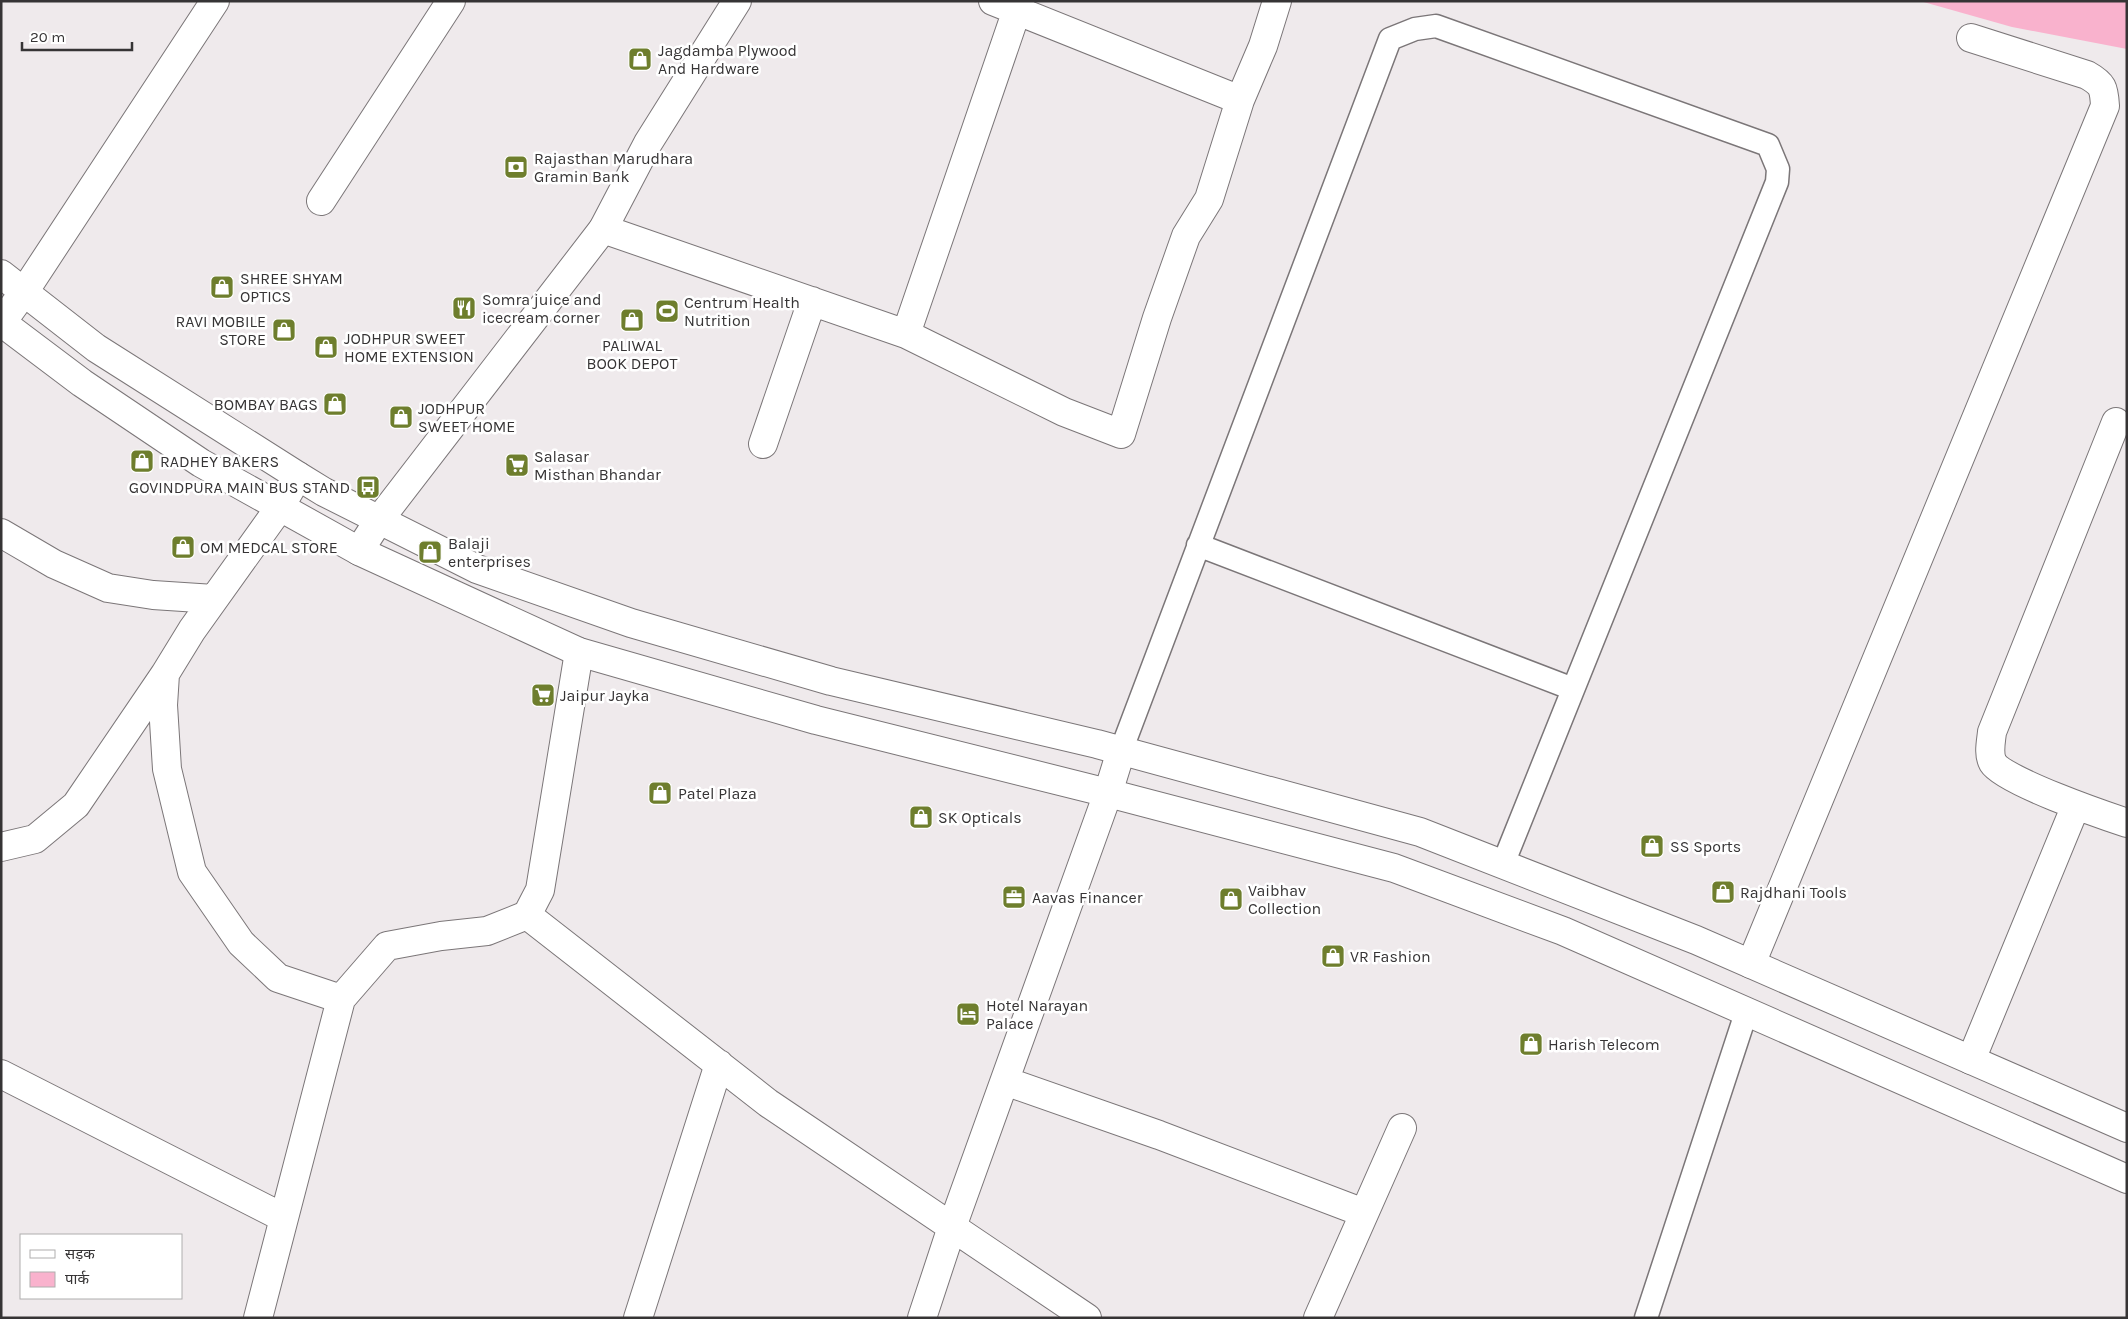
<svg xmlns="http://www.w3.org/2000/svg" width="2128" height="1319" font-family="Karla,'Noto Sans Devanagari',sans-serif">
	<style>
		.green { fill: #f9b2cd }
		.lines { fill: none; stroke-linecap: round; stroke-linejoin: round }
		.service-casing { stroke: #7b7678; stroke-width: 25 }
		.minor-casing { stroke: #7b7678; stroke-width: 30 }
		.tertiary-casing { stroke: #7b7678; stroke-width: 30 }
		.primary-casing { stroke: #7b7678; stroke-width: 30 }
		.service { stroke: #fff; stroke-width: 22 }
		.minor { stroke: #fff; stroke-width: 28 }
		.tertiary { stroke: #fff; stroke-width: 28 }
		.primary { stroke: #fff; stroke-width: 28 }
		.labels { text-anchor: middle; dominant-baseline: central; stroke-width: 5; stroke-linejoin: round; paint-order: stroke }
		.poi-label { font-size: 16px; fill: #363435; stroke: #fff; text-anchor: start }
	</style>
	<rect width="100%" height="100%" fill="#efeaec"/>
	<path class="green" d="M1920,1H2127V49L2012,27Z"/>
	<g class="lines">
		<g class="service-casing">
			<path id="service" d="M1198,545L1573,689
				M1121,751L1390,39L1415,29L1436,26L1768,145L1778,169L1777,182L1503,864
				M1646,1318L1747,1010"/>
		</g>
		<g class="minor-casing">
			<path id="minor" d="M993,1L1240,100L1263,46L1277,1
				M321,201L451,1
				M603,229L906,334L1064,412L1121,434L1157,318L1186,236L1209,199L1240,100
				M2,322L24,292L215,1
				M906,334L1020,1
				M2116,422L1992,732C1991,742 1988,754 1993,763C2004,781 2103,815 2127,823
				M763,444L812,301
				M298,476L280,507L192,630L165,674L163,705L167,769L192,872L241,943L278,978L341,999L387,946L441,936L487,931L527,915L540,890L579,652
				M1,533L54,564L108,588L153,595L214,599
				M1,847L35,839L76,805L165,674
				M527,915L768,1103L1087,1318
				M1751,964L2105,106C2104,88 2103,84 2087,75L1971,38
				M1971,1060L2076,805
				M1,1074L284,1218
				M1005,1081L1159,1135L1364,1213
				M258,1318L341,999
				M638,1318L719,1064
				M922,1318L952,1227L1108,793L1121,751
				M1318,1318L1402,1128"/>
		</g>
		<g class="tertiary-casing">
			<path id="tertiary" d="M359,551L379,520L603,229L648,143L737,1"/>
		</g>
		<g class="primary-casing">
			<path id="primary" d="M1,274L96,348L298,476L324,492L477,569L631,623L831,681L1097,744L1420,832L1696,940L2127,1128
				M1,322L82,383L201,463L359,551L579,652L816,720L1108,793L1394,868L1563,931L2127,1179"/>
		</g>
		<use href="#service" class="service"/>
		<use href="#minor" class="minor"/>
		<use href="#tertiary" class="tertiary"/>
		<use href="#primary" class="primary"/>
	</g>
	<defs>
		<g id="shop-square" transform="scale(1.25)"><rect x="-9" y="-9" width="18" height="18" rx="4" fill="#6e7e2d" stroke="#fff"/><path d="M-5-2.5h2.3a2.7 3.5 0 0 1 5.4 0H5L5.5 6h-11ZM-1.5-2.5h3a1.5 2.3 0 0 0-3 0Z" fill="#fff"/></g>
		<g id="bank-square" transform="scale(1.25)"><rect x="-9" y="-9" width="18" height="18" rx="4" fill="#6e7e2d" stroke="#fff"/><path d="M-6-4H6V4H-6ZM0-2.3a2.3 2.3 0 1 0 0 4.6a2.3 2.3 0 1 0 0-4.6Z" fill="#fff"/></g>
		<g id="restaurant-square" transform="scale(1.25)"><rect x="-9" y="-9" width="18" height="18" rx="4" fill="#6e7e2d" stroke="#fff"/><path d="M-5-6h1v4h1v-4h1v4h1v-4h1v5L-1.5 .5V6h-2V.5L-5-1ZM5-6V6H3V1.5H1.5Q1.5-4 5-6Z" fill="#fff"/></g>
		<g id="stadium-square" transform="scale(1.25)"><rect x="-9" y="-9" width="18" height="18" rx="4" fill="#6e7e2d" stroke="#fff"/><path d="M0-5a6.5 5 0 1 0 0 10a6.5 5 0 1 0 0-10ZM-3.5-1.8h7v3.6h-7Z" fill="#fff"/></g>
		<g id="supermarket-square" transform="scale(1.25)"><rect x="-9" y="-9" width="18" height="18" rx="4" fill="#6e7e2d" stroke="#fff"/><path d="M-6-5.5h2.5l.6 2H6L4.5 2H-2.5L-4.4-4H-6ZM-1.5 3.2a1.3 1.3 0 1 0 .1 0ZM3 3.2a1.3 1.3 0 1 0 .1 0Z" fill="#fff"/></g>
		<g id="bus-square" transform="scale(1.25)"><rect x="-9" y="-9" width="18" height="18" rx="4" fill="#6e7e2d" stroke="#fff"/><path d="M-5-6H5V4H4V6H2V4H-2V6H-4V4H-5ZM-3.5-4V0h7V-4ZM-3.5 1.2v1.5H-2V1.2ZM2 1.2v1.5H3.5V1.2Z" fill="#fff"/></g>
		<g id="office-square" transform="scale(1.25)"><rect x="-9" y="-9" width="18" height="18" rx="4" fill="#6e7e2d" stroke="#fff"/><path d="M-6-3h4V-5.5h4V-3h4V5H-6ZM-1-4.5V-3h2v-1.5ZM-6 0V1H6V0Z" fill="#fff"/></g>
		<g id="hotel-square" transform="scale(1.25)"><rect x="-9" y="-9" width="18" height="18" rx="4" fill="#6e7e2d" stroke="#fff"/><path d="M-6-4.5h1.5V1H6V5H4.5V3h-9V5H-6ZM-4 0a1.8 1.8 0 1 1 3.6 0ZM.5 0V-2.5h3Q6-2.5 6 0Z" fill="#fff"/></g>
	</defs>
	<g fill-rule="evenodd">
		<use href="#shop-square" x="640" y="59"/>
		<use href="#bank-square" x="516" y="167"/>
		<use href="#shop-square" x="222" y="287"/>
		<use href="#restaurant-square" x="464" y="308"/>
		<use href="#stadium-square" x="667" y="311"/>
		<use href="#shop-square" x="632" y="320"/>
		<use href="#shop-square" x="284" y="330"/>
		<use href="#shop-square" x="326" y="347"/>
		<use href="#shop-square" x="335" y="404"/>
		<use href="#shop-square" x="401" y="417"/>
		<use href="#shop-square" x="142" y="461"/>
		<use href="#supermarket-square" x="517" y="465"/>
		<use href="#bus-square" x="368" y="487"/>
		<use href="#shop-square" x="183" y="547"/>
		<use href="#shop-square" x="430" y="552"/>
		<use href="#supermarket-square" x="543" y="695"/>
		<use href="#shop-square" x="660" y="793"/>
		<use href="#shop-square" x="921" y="817"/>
		<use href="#shop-square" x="1652" y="846"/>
		<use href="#shop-square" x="1723" y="892"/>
		<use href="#office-square" x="1014" y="897"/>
		<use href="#shop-square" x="1231" y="899"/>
		<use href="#shop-square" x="1333" y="956"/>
		<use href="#hotel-square" x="968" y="1014"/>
		<use href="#shop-square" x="1531" y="1044"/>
	</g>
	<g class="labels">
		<g class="poi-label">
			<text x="658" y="50">Jagdamba Plywood<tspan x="658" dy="18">And Hardware</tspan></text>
			<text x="534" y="158">Rajasthan Marudhara<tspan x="534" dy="18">Gramin Bank</tspan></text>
			<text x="240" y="278">SHREE SHYAM<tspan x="240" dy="18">OPTICS</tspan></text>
			<text x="482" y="299">Somra juice and<tspan x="482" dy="18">icecream corner</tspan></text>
			<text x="684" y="302">Centrum Health<tspan x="684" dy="18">Nutrition</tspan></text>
			<text x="266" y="321" text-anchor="end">RAVI MOBILE<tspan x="266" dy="18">STORE</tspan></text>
			<text x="344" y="338">JODHPUR SWEET<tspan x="344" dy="18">HOME EXTENSION</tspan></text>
			<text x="632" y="345" text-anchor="middle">PALIWAL<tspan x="632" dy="18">BOOK DEPOT</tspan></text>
			<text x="318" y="404" text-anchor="end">BOMBAY BAGS</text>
			<text x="418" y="408">JODHPUR<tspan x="418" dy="18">SWEET HOME</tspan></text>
			<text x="534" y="456">Salasar<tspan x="534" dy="18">Misthan Bhandar</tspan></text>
			<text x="160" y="461">RADHEY BAKERS</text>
			<text x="350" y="487" text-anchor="end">GOVINDPURA MAIN BUS STAND</text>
			<text x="448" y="543">Balaji<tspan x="448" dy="18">enterprises</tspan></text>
			<text x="200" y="547">OM MEDCAL STORE</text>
			<text x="560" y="695">Jaipur Jayka</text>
			<text x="678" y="793">Patel Plaza</text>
			<text x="938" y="817">SK Opticals</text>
			<text x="1670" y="846">SS Sports</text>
			<text x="1248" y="890">Vaibhav<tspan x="1248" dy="18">Collection</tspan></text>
			<text x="1740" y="892">Rajdhani Tools</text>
			<text x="1032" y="897">Aavas Financer</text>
			<text x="1350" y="956">VR Fashion</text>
			<text x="986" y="1005">Hotel Narayan<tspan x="986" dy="18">Palace</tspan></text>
			<text x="1548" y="1044">Harish Telecom</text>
		</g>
	</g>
	<rect width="2128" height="1319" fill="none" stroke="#363435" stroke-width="5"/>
	<rect x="20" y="1234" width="162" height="65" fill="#ffffff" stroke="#afaeae"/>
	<rect x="30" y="1250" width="25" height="8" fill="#ffffff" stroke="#afaeae"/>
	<text x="65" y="1259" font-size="15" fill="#363435">सड़क</text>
	<rect x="30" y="1272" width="25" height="15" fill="#f9b2cd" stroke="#afaeae"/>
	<text x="65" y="1284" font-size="15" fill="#363435">पार्क</text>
	<path d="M22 42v8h110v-8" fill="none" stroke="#363435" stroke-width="2.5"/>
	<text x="30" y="42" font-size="15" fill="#363435" stroke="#ffffff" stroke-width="4" paint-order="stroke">20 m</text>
</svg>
